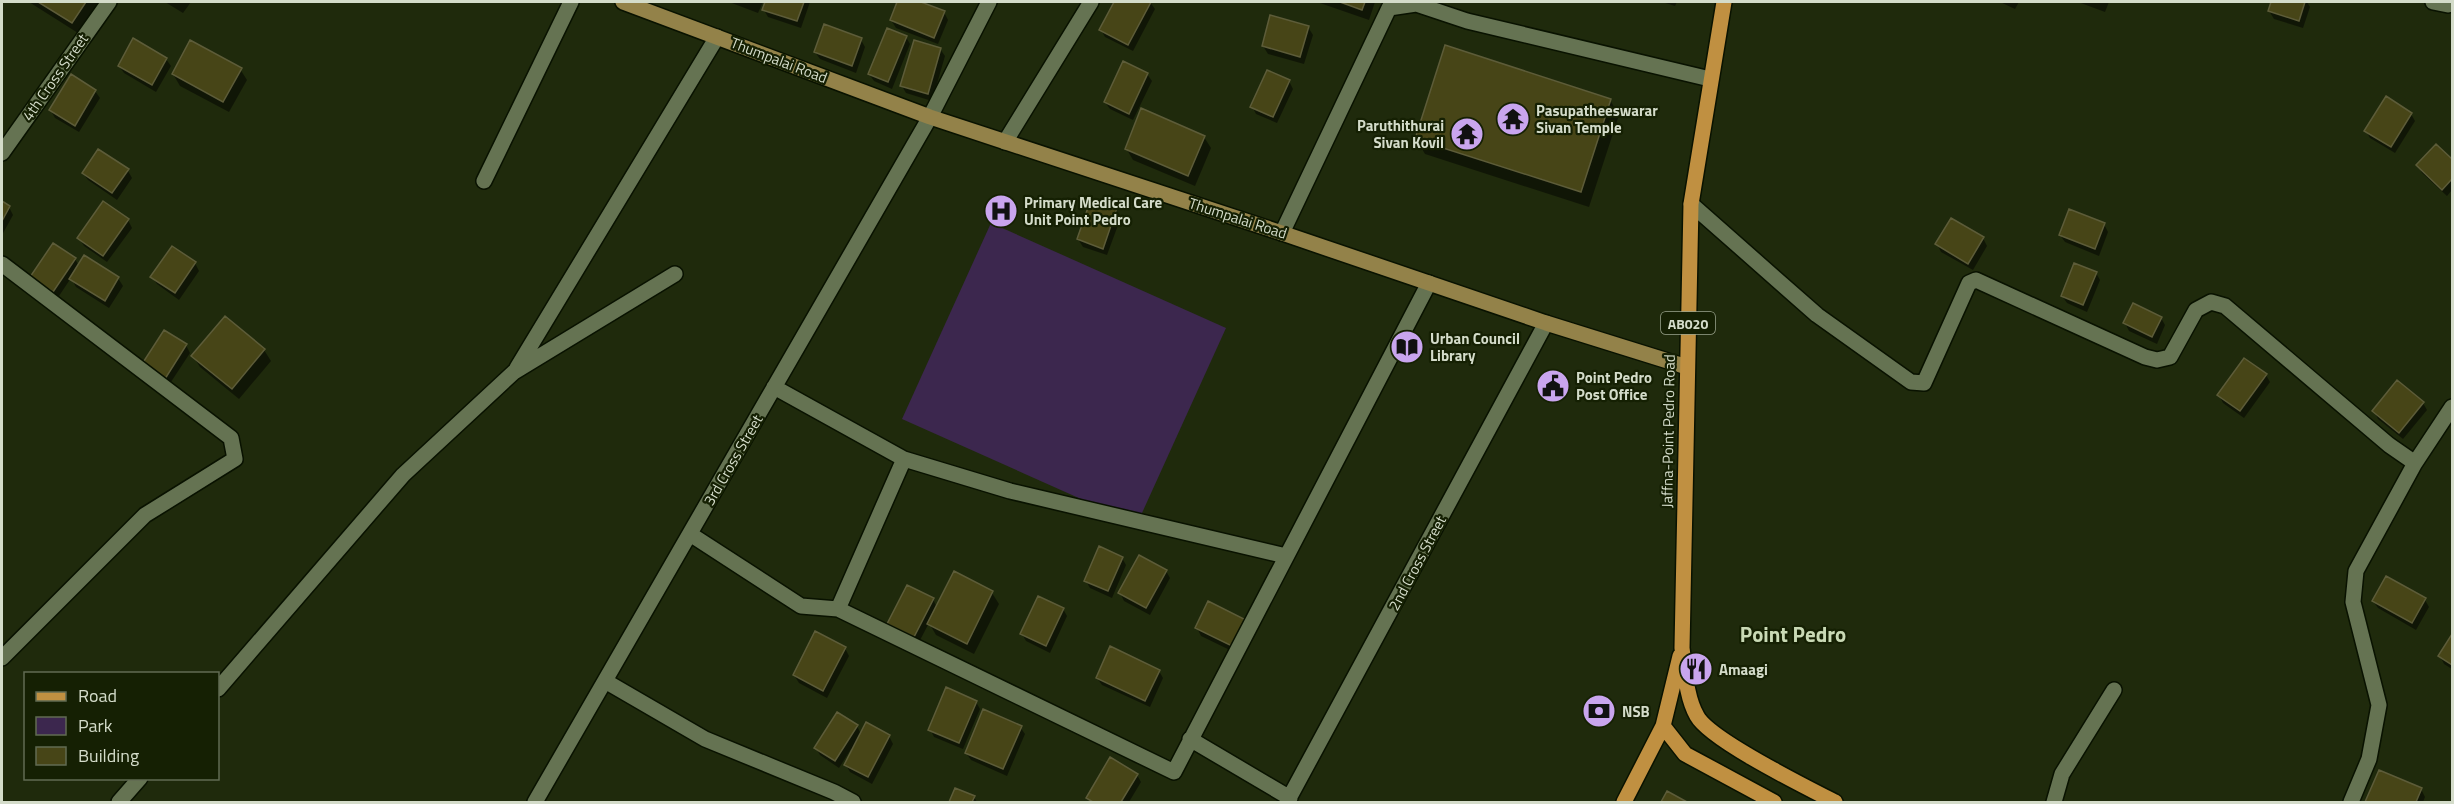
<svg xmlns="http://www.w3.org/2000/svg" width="2454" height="804" font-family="'Titillium Web',sans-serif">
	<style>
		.green { fill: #3c274e }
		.shadow { fill: #0007 }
		.building { fill: #474517; stroke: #5d5c39; stroke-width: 1.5 }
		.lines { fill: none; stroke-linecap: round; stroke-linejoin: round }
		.street-casing { stroke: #091200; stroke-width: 18 }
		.secondary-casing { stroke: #091200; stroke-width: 18 }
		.primary-casing { stroke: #091200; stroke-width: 18 }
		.street { stroke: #657352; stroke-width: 15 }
		.secondary { stroke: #938249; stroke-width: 15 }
		.primary { stroke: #c09041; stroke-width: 15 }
		.labels { text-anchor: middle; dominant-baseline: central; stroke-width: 4.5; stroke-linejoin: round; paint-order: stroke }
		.shield { fill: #152003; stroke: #9ba48e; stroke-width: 1.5 }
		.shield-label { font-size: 14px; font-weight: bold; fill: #d4dcca }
		.street-label { font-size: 15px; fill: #d4dcca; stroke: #152003 }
		.poi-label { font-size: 15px; font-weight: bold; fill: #d4dcca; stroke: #152003; text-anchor: start }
		.district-label { font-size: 21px; font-weight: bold; fill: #c9d9b5; stroke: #152003 }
	</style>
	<rect width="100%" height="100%" fill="#1f2a0c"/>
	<path class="green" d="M991,223L1226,328L1137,524L902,419Z"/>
	<path class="shadow" d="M29,2H97L98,4L78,33Z
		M165,2H191L183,13Z
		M729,2H763L758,13Z
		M767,2H810L801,28L768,17L764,10Z
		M899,2H917L944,12L948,20L938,44L896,28L891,20Z
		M1115,2H1150L1155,9L1133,51L1105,37L1101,30Z
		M1317,2H1375L1369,20Z
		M1662,2H1677L1675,6Z
		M2000,2H2019L2015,9Z
		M2078,2H2109L2105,12Z
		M2272,2H2307L2310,7L2303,28L2274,19L2269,11Z
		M1308,27L1313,35L1304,64L1268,54L1263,46Z
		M906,37L910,44L892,89L874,81L869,74Z
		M861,40L865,47L856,73L820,59L815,52Z
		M940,49L945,56L932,101L906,93L902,86Z
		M166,59L171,66L156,92L124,73L119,66Z
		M240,69L247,80L229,112L180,86L173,74Z
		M1147,74L1152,81L1133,120L1110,109L1105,102Z
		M1289,81L1293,89L1277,123L1256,114L1252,106Z
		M95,91L100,98L79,132L55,118L51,111Z
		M1610,100L1619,115L1589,207L1425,154L1416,139Z
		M2411,114L2415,121L2395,153L2370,138L2366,131Z
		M1204,137L1211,148L1195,186L1133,160L1126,148Z
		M2436,146L2452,161V190L2447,196L2422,173L2418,165Z
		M128,171L132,178L117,200L88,180L83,173Z
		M1092,201L1116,210L1121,217L1107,255L1083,247L1078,239Z
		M2,203L9,207L13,215L2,235Z
		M128,220L132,228L107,262L84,246L79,238Z
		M2104,224L2108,232L2099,256L2065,242L2060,235Z
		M1983,238L1987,246L1973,270L1941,252L1937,244Z
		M85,257L118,278L123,286L109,308L76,287L71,278L57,299L36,285L75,259L79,266Z
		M195,263L199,271L179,300L157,284L152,277Z
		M2096,273L2100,280L2087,312L2067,303L2062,296Z
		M2161,318L2165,325L2157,344L2129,331L2125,323Z
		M186,345L190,353L169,385L144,364Z
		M264,350L271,361L239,399L200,367L193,356Z
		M2266,375L2270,382L2244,418L2223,403L2219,395Z
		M2423,403L2427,410L2403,439L2378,419L2374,411Z
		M1122,558L1126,565L1112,598L1090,588L1086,581Z
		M1166,571L1170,578L1150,615L1124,601L1120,593Z
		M992,593L999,604L974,654L936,635L929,623L918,644L893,632L889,624L933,599L937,608Z
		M2425,600L2429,607L2416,630L2378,608L2373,601Z
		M1208,603L1238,654L1201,636L1197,628Z
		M1063,609L1067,616L1050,653L1026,641L1022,634Z
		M2452,637V669L2444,664L2440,656Z
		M845,648L849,656L827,698L799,683L794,675Z
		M1159,671L1163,678L1150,707L1102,685L1097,678Z
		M976,702L980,709L963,749L934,737L930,729Z
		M857,726L861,734L889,736L893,744L872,784L850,772L846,765L853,750L851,749L839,768L820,755L816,748Z
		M1020,727L1025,734L1007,776L971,760L966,753Z
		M2380,772L2421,789L2425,797L2423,802H2367Z
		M1137,775L1141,782L1129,802H1090L1088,798Z
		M956,790L974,797L977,802H950Z"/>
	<path class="building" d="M38,2H86L72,23Z
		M765,2H804L797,21L762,10Z
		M897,2H921L945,11L934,38L890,20Z
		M1114,2H1151L1128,45L1099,30Z
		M1340,2H1365L1362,10Z
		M2271,2H2305L2299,21L2268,11Z
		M1270,15L1309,26L1300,57L1262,46Z
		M824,24L862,38L852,66L814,52Z
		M887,28L907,36L888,82L868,74Z
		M133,38L167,58L152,85L118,66Z
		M190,40L242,68L223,102L172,74Z
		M914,40L941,48L928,94L900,86Z
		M1445,45L1611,99L1581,192L1415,139Z
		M1123,61L1148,73L1129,114L1104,102Z
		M1267,70L1290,80L1273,117L1250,107Z
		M71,74L96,90L75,126L49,110Z
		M2386,96L2412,113L2391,147L2364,131Z
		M1141,108L1205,136L1188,176L1125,149Z
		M2436,144L2452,159V179L2442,190L2416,165Z
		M98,149L129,169L112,193L82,173Z
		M1091,199L1117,208L1103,249L1077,239Z
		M2,201L10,206L2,221Z
		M103,201L129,219L103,256L77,238Z
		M2069,209L2105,223L2095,249L2059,235Z
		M1951,218L1984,237L1968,264L1935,244Z
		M53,243L76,258L53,292L30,277Z
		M172,246L196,262L175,293L150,277Z
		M84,255L119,277L105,301L69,279Z
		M2074,263L2097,272L2083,305L2061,296Z
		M2133,303L2162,317L2152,337L2123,323Z
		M225,316L265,349L232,389L191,356Z
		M164,330L187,344L165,379L142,364Z
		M2244,358L2267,374L2240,411L2217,395Z
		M2397,380L2424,402L2399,433L2372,411Z
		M1099,546L1123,557L1108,591L1084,581Z
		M1139,555L1167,570L1146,608L1118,593Z
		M954,571L993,591L967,644L927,624Z
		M2386,576L2426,598L2412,623L2372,601Z
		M907,585L934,598L914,637L887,624Z
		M1038,596L1064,608L1046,646L1020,634Z
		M1208,601L1246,620L1234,647L1195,628Z
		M815,631L846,647L823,691L793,675Z
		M2452,634V665L2438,656Z
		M1110,646L1160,670L1145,701L1096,678Z
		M946,687L977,701L959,743L928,730Z
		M983,709L1022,726L1003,769L965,753Z
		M837,712L858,725L835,761L814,748Z
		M866,722L890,735L868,777L844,765Z
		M1110,757L1138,774L1121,802H1093L1086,798Z
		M2379,770L2422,788L2416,802H2365Z
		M955,788L975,796L972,802H949Z
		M1667,791L1687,802H1661Z"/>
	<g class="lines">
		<g class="street-casing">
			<path id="street" d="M2433,2L2448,5L2452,3
				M1005,142L1091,2
				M2,153L109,2
				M484,181L571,2
				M1691,204L1817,315L1911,382L1924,383L1969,283L1976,280L2145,357L2157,360L2170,357L2196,310L2211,302L2225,306L2389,445L2415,463
				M1282,233L1389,8L1416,4L1467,21L1710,79
				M2,264L231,438L235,459L145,515L2,658
				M517,368L717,37
				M774,387L904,459L1010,491L1286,556
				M690,534L801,606L838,609L1174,772L1429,283
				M838,609L904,459
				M605,681L705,739L834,792L853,802
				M218,689L403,475L514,372L675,274
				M1190,739L1290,798
				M119,802L140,778
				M535,802L930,117L989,2
				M1287,802L1546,323
				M2054,802L2062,774L2114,690
				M2351,802L2369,759L2379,705L2353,602L2356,571L2415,463L2452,407"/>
		</g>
		<g class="secondary-casing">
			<path id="secondary" d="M623,2L930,117L1282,233L1546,323L1687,367"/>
		</g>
		<g class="primary-casing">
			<path id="primary" d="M1724,2L1691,204L1682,648C1685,669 1686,697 1697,716C1710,740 1806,787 1835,802
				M1680,656L1663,726L1685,754L1774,802
				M1624,802L1663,726"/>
		</g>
		<use href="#street" class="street"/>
		<use href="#secondary" class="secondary"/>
		<use href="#primary" class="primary"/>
	</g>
	<defs>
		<g id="temple-disc" transform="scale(1.725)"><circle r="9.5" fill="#c9a5ee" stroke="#152003"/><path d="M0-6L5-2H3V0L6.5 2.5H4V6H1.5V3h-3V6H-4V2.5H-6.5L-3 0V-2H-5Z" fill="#111"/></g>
		<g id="hospital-disc" transform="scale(1.725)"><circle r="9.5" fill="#c9a5ee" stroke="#152003"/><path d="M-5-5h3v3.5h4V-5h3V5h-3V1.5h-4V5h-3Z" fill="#111"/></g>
		<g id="library-disc" transform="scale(1.725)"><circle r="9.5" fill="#c9a5ee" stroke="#152003"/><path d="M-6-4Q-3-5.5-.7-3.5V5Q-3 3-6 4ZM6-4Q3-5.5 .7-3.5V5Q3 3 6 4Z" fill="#111"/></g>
		<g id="civic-disc" transform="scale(1.725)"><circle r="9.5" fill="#c9a5ee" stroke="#152003"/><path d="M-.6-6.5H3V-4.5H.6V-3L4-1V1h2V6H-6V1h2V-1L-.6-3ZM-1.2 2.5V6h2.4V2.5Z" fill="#111"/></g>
		<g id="restaurant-disc" transform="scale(1.725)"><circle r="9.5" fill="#c9a5ee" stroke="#152003"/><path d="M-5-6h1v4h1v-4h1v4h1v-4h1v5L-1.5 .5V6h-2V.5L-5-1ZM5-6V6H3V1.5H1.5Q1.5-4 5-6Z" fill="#111"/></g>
		<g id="bank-disc" transform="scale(1.725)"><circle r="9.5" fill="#c9a5ee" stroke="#152003"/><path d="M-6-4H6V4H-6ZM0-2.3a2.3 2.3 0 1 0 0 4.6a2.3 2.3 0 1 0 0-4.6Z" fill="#111"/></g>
	</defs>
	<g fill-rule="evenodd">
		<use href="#temple-disc" x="1513" y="119"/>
		<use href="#temple-disc" x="1467" y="134"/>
		<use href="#hospital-disc" x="1001" y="211"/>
		<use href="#library-disc" x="1407" y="347"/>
		<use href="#civic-disc" x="1553" y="386"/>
		<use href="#restaurant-disc" x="1696" y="669"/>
		<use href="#bank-disc" x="1599" y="711"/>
	</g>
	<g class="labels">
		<rect class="shield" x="1661" y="312" width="54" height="22" rx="4.5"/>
		<g class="shield-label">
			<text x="1688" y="323">AB020</text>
		</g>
		<g class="street-label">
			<text transform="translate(779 60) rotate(21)">Thumpalai Road</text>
			<text transform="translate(55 77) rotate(-55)">4th Cross Street</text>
			<text transform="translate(1238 218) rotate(18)">Thumpalai Road</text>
			<text transform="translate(1668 431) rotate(-89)">Jaffna-Point Pedro Road</text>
			<text transform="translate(733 460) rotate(-60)">3rd Cross Street</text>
			<text transform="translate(1417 563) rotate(-62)">2nd Cross Street</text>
		</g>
		<g class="poi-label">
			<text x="1536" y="110">Pasupatheeswarar<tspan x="1536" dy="17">Sivan Temple</tspan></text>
			<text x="1444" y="125" text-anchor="end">Paruthithurai<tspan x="1444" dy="17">Sivan Kovil</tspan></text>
			<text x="1024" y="202">Primary Medical Care<tspan x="1024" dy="17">Unit Point Pedro</tspan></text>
			<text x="1430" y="338">Urban Council<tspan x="1430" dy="17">Library</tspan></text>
			<text x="1576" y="377">Point Pedro<tspan x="1576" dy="17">Post Office</tspan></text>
			<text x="1719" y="669">Amaagi</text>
			<text x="1622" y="711">NSB</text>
		</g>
		<g class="district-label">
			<text x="1793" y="634">Point Pedro</text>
		</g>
	</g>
	<rect width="2454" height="804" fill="none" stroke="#d4dcca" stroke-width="6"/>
	<rect x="24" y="672" width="195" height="108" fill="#152003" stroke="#616b53" stroke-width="1.5"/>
	<rect x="36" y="692" width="30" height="9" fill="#c09041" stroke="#616b53" stroke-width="1.5"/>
	<text x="78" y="702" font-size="18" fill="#d4dcca">Road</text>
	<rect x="36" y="717" width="30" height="18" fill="#3c274e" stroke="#616b53" stroke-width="1.5"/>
	<text x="78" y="732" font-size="18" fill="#d4dcca">Park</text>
	<rect x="36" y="747" width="30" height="18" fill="#474517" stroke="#616b53" stroke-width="1.5"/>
	<text x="78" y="762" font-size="18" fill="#d4dcca">Building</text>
</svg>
